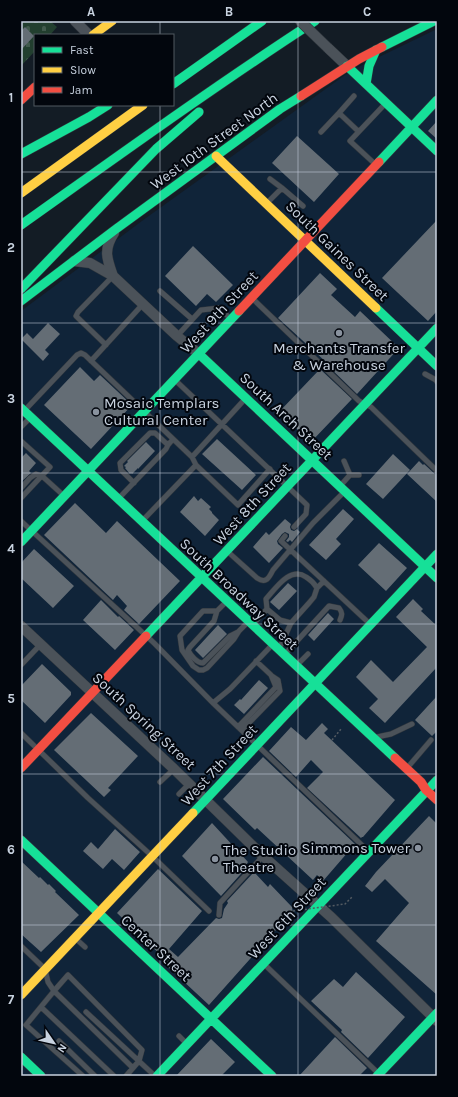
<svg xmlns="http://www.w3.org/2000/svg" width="458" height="1097" font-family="Karla,sans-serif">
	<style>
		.built { fill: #102439 }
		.cemetery { fill: url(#cemetery-stones) }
		.building { fill: #646d75 }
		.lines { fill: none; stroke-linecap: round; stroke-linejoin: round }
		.lane-casing { stroke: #2e353c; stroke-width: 6 }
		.street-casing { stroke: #2e353c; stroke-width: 11 }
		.fast-casing { stroke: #2e353c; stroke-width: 10 }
		.slow-casing { stroke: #2e353c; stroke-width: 10 }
		.jam-casing { stroke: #2e353c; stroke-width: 10 }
		.path { stroke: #545b62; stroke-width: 1.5; stroke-dasharray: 2 2; stroke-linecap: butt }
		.lane { stroke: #4b5259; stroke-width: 5 }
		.street { stroke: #4b5259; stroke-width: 10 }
		.fast { stroke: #16e098; stroke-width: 9 }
		.slow { stroke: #ffcf43; stroke-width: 9 }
		.jam { stroke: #f24e42; stroke-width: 9 }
		.street-bridge-casing { stroke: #2e353c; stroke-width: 11; stroke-linecap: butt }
		.path-bridge { stroke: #545b62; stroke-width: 1.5; stroke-dasharray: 2 2; stroke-linecap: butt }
		.street-bridge { stroke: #4b5259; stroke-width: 10 }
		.grid { fill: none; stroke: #c8d2df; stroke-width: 1; stroke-opacity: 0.55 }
		.poi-dot { fill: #89929e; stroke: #02060d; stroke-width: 1.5 }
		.labels { text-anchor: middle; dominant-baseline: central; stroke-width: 4; stroke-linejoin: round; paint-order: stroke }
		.street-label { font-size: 15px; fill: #c8d2df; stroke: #02060d }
		.poi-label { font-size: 15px; fill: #c8d2df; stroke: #02060d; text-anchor: start }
		.neatline { fill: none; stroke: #c8d2df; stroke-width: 1.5 }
		.grid-label { font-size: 13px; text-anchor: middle; font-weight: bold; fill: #c8d2df }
	</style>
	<defs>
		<pattern id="cemetery-stones" width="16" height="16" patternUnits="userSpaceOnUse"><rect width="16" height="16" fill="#223f2f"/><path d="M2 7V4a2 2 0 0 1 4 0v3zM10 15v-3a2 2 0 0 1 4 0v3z" fill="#415a4d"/></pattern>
	</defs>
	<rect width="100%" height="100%" fill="#131c25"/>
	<path class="built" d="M437,29V1076H21V311L146,218L352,70Z"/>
	<path class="cemetery" d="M21,21H50L57,27L50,35H35V51L21,66Z"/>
	<path class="building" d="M25,27L34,36L21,50V31Z
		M437,121V139L428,131Z
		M297,136L339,174L314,202L272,163Z
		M437,220V311L428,321L382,278Z
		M193,246L233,285L216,302L207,294L196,306L165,276Z
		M320,273L337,289L331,295L355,317L360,311L399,348L357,394L325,363L326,362L278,318Z
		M48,323L60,334L45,350L49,354L43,361L21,339L27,333L33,339Z
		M80,367L94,381L100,375L132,405L91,449L44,405Z
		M320,369L352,399L311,442L279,412Z
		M217,439L256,475L242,490L202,454Z
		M146,442L155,451L138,469V468L132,474L131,473L130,474L125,468L126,467L124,466L128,462L127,461Z
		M26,453L36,463L29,471L31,473L21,482V458Z
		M393,454L410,470L383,499L366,484Z
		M419,461L423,465L424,464L435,474L437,475V502L407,474Z
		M194,496L198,501L201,498L211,507L209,509L212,512V513L219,520L205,536L180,512Z
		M75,503L106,533L117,521L180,581L139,624L124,610L127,606L117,595L113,600L44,535Z
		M343,509L354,519L336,539L341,544L326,560L309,545Z
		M285,519L291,524L290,527L291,530L294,531L297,529L300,532L292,542L290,540L288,542L286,541L289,537V534L285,532L282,534L277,541L278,544L283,548L269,563L253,547L266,532L269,535Z
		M379,543L407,568L386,591L358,565Z
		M34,549L74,586L53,608L21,578V563Z
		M288,583L297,591L279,610L270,602Z
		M413,599L423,609L421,611L437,626V667L385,723L369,708L378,699L356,677L371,660L393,682L427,647L396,617Z
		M101,600L118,617L119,616L134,630L115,650L83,620Z
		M328,613L334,619L314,641L308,635Z
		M218,625L227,634L203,658L195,650Z
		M42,664L71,692V695L45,723L21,700V686Z
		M259,680L268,688L244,714L234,705L240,699L241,700Z
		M437,696V731L432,736L415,720Z
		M91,713L138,756L108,788L111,790L104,797L54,750Z
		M322,723L328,729L324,733L395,800L363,837H362L361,838L307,788L323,772L311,760L296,777L269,751L291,727L306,740Z
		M263,757L355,844L323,881L317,875L313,880L257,828L255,830L223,799Z
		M429,816L437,824V995L376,941L409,903L385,879L372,892L365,886L376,872Z
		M212,823L248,862L246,865L248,866L221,896L182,856Z
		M115,829L140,852L124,870L112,859L103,869L83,851L91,842L98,849Z
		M21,861L39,878L40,877L48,885L49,884L56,891L55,892L79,915L41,952L21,934Z
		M158,869L202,911L169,949L178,957L216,918L219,919L222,918L224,909L228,903L227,901L254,872L268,887L270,884L292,907L293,915L286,923L284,921L209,1005L168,967L171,965L117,913Z
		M356,972L405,1017L368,1058L341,1032L342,1030L311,1001L334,979L343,987Z
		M335,1037L367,1068L359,1076H299Z
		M211,1039L235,1062L221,1076H176Z"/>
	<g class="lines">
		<g class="lane-casing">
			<path id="lane" d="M354,96L339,113L358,131
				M321,132L339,113
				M375,164L350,141L385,104
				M270,179L282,188
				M267,203L282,188L303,206
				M160,291L192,319
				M253,299L359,401L371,407L437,471
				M177,336L201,310L219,308L231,319
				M106,345L76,316L78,312L113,276
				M91,361L143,304
				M425,374L436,380L437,382
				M175,380L307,505L306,514L294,527
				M25,410L77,355L81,353L85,355L192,457L196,465
				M21,427L30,418
				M21,441L50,467L21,498
				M192,457L245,399
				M344,461L350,475
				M134,483L121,470L120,463L150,433H155L168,445
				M340,486L350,475H359
				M21,488L30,478L36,474L42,476L63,495
				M120,497L166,449L168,445L173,439
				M144,519L196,465L238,505L270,469
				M21,521L154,643L213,703L368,851
				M285,536L281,541L370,624
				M227,551L257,578C266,584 269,578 273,570L313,523L344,492
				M226,602L217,611H203L180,636L182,650L193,666L199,670H203L207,668L234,639L239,631L248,622
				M217,611L214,621L190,647L188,650C191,656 197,663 203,663L230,636L238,632
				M254,623L267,609
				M291,623L280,620L267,609L266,599C276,588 290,566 306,577C311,580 314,583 317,588
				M280,647L291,623L309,603L314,597L317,588L324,581
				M286,653L329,606L339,608C343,613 342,615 340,620
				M298,664L308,654
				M21,665L41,644
				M213,703L230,689L272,645
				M238,727L276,687L271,675L256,661
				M242,730L280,691L278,680L272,676
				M21,733L88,798L152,856L209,911
				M377,737L391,734L412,724
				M408,767L431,740
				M160,782L174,769
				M179,794L189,784
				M219,915L220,903L263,856
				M75,938L85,947
				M21,946L45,969L48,982L54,991L26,1025L83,1076
				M264,964L378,1073
				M41,1007L114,1076
				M86,1012L155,1076
				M179,1036L187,1044
				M59,1041L95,1076
				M126,1076L139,1061L142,1050L68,975L54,991L133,1068"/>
		</g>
		<g class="street-casing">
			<path id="street" d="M75,21L89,35
				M328,48L347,66
				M74,261L90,263L113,276L177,336L199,354
				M113,276C107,259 103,250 114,233
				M21,626L174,769L263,856L331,917L437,1021"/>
		</g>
		<g class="fast-casing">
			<path id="fast" d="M382,47L434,21
				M347,66L437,151
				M173,84L262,21
				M366,84L369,66L376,50
				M21,154L89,117L108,105
				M379,162L437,100
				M21,225C118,156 215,86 315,21
				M21,289L156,149L199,112
				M21,301L116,229L280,109L301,96
				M376,308L437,366
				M199,354L437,578
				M21,408L395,758
				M21,542L239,311
				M146,636L437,328
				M193,813L437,554
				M21,840L272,1076
				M21,1057L41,1076
				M157,1076L437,780
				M377,1076L437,1013"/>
		</g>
		<g class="slow-casing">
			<path id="slow" d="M93,35L112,21
				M216,156L376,308
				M21,193L143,105
				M21,995L193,813"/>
		</g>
		<g class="jam-casing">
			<path id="jam" d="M301,96L359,59L382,47
				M21,100L35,87
				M239,311L379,162
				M395,758L421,782L426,790L437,800
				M21,768L146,636"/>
		</g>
		<path class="path" d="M332,740L341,729"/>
		<use href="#lane" class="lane"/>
		<use href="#street" class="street"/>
		<use href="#fast" class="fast"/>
		<use href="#slow" class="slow"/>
		<use href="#jam" class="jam"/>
		<g class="street-bridge-casing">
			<path id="street-bridge" d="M300,21L328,48"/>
		</g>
		<path class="path-bridge" d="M293,911L345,904L353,896"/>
		<use href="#street-bridge" class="street-bridge"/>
	</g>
	<path class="grid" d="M160,21V35M298,21V1076M160,105V1076M21,172H437M21,323H437M21,473H437M21,624H437M21,774H437M21,925H437"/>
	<g class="poi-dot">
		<circle cx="339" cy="333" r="4"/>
		<circle cx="96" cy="412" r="4"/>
		<circle cx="418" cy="848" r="4"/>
		<circle cx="215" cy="859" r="4"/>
	</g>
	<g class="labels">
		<g class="street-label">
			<text transform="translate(214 141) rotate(-36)">West 10th Street North</text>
			<text transform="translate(337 251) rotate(44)">South Gaines Street</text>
			<text transform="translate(219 312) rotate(-47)">West 9th Street</text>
			<text transform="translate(286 416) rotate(43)">South Arch Street</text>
			<text transform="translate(252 504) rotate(-47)">West 8th Street</text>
			<text transform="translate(239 594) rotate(43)">South Broadway Street</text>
			<text transform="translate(144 721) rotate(43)">South Spring Street</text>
			<text transform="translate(219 765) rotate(-47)">West 7th Street</text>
			<text transform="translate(287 918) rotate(-47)">West 6th Street</text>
			<text transform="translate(156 948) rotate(43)">Center Street</text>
		</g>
		<g class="poi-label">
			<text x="339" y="348" text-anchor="middle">Merchants Transfer<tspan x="339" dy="17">&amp; Warehouse</tspan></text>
			<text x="104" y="403">Mosaic Templars<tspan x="104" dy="17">Cultural Center</tspan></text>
			<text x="410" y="848" text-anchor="end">Simmons Tower</text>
			<text x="223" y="850">The Studio<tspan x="223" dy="17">Theatre</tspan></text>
		</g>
	</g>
	<rect width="458" height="1097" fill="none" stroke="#02060d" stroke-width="44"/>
	<rect x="34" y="34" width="140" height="72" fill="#02060d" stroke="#515861"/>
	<rect x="42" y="47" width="20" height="6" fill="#16e098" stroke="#515861"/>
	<text x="70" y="54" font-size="12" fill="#c8d2df">Fast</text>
	<rect x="42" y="67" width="20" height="6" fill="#ffcf43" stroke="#515861"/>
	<text x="70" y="74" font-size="12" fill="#c8d2df">Slow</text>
	<rect x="42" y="87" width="20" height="6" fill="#f24e42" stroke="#515861"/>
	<text x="70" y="94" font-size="12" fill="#c8d2df">Jam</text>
	<g transform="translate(54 1043) rotate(124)" stroke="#02060d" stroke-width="3" paint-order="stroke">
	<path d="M0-3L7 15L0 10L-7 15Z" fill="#c8d2df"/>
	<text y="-6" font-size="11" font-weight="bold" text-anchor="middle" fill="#c8d2df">N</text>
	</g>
	<rect x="22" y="22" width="414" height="1053" class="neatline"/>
	<g class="grid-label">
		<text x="91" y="16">A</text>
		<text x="229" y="16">B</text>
		<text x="367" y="16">C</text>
		<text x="11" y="102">1</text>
		<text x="11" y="252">2</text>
		<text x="11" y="403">3</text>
		<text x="11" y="553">4</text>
		<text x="11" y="703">5</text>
		<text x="11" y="854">6</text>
		<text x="11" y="1004">7</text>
	</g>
</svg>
